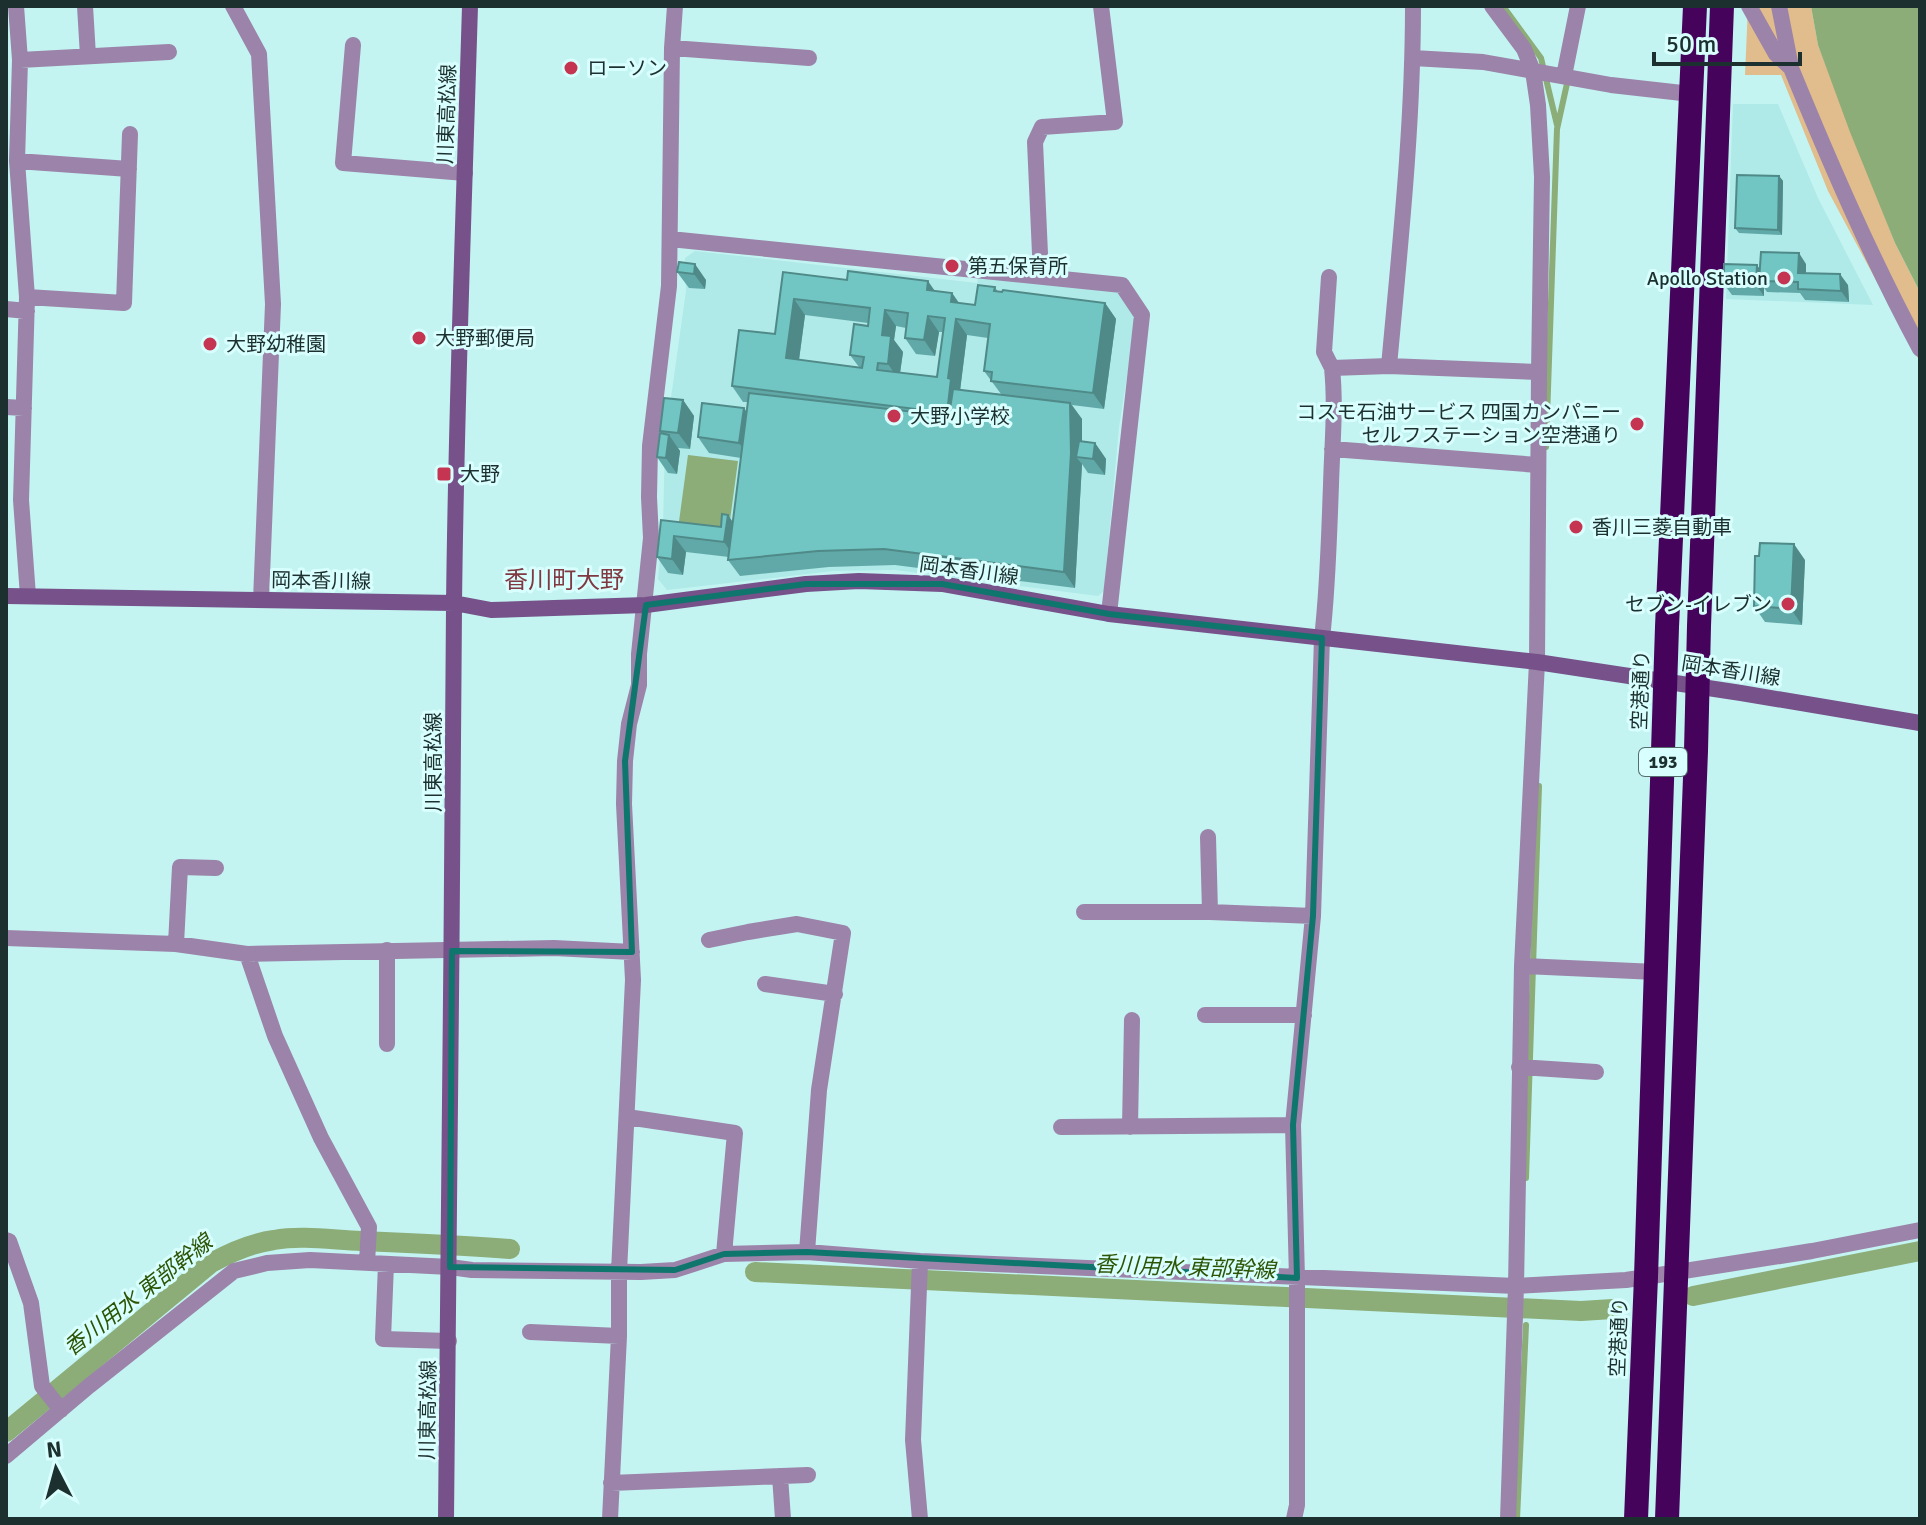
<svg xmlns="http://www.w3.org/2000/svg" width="1926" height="1525" font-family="Signika,'Noto Sans JP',sans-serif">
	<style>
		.built { fill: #afe9e8 }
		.green { fill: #e1bc8c }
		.water { fill: #8cac78 }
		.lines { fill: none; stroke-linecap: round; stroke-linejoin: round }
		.stream { stroke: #8cac78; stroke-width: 6 }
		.canal { stroke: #8cac78; stroke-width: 20 }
		.street { stroke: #9c83a9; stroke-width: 16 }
		.secondary { stroke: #775189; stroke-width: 16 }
		.highway { stroke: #45035c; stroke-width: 24 }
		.wall { fill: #61a9a8; fill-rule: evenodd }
		.shaded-wall { fill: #4f8a88 }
		.building { fill: #71c5c3; stroke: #4f8a88; stroke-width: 2; fill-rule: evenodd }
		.marked { fill: none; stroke: #0f766e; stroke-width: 6; stroke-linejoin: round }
		.poi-dot { fill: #c53552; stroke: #d8fffe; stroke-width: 3 }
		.labels { text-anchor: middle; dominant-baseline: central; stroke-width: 6; stroke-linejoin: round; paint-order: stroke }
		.shield { fill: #d8fffe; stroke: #546e6d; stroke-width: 2 }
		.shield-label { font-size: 18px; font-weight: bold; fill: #1c302f }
		.poi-label { font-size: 20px; fill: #1c302f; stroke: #d8fffe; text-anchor: start }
		.street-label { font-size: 20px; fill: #1c302f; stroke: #d8fffe }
		.water-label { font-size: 22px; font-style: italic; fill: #2d5405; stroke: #d8fffe }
		.quarter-label { font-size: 24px; fill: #803841; stroke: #d8fffe }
	</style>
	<rect width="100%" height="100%" fill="#c3f4f2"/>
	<path class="built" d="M1733,104H1778L1818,198L1873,305L1726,299Z
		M695,251L977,283L979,276L1118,290L1136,319L1119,427L1104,591L1098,596L895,570L833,571L667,590L658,579L663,528L665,440L686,291L685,258Z"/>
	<path class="green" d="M1748,6H1811L1818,45L1895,243L1920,292V362L1828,191L1781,75H1745Z"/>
	<path class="water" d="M1811,6H1920V292L1895,243L1850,132L1818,45Z
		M688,455L738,461L728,535L678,529Z"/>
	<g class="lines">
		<path class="stream" d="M1503,6L1541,58L1557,125
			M1546,447L1557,129L1568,79
			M1526,1178L1539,786
			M1517,1519L1526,1325"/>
		<path class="canal" d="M755,1272L1581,1311L1613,1309
			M1693,1296L1920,1251
			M6,1432L211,1263C231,1252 251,1243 274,1240C302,1235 333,1240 361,1241C411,1243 460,1245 510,1249"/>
		<path class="street" d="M16,6L20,60L17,161L27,297L21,500L28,596
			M85,6L88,56
			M233,6L259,54L273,304L261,600
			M1492,6L1524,49L1533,71L1538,105L1542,177L1539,372L1537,662L1522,966L1516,1286L1508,1519
			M1749,6L1776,54L1791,68C1830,163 1871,258 1920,349
			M1779,6L1791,67
			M353,45L343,163L465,173
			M672,48L809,58
			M1413,58L1483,62L1611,85L1691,94
			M20,60L169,52
			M1564,76L1578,6
			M17,161L129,169
			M670,239L1122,285L1142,315L1109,614
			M1041,276L1035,142L1042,127L1115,122L1101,6
			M1329,277L1324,352L1332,368L1389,366L1539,372
			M27,297L124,303L130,134
			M6,309L27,311
			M1389,366C1400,246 1413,126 1413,6
			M6,407L24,408
			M1332,449L1538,465
			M1208,837L1210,912
			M1084,912H1210L1313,916
			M6,938L176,944L247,954L554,948L632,952
			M709,940L748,932L797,924L843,933L819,1090L807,1252
			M176,944L180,867L216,868
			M247,954L275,1036L321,1138L369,1227L367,1263
			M1522,966L1656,972
			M765,984L835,994
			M1205,1015H1304
			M387,1044V950
			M1519,1067L1596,1072
			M627,1117L735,1133L724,1254
			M1061,1127L1293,1125
			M1130,1127L1132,1020
			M6,1240L9,1241L31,1303L42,1386L61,1410
			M386,1264L383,1339L449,1341
			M530,1332L619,1336
			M6,1456L89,1386L234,1271L267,1263L310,1260L450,1267L472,1270L641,1272L675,1270L724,1254L807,1252L920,1261L1516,1286L1626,1280L1812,1251L1920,1230
			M780,1476L783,1519
			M611,1483L808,1475
			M610,1519L619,1336V1272L633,980L624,804L625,761L629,724L639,685V654L651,538L649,497L650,446L669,286L672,48L675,6
			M920,1519L913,1440L920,1261
			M1294,1519L1297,1505V1278L1293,1125L1313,916L1322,638C1328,587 1329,536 1331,485C1332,446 1336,407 1332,368"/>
		<path class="secondary" d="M6,596L454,603L491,610L646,605L806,584L859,581L942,584L1109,614L1537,662L1741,693L1920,723
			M446,1519C451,1215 451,911 454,607C456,406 464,206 470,6"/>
		<path class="highway" d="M1636,1519L1646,1277L1667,627L1695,6
			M1667,1519L1696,751L1699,626L1722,6"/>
	</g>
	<path class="wall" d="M1779,176L1783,181L1782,235L1739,233L1735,228Z
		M679,262L706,280L705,289L689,288L677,272Z
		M1806,264V274L1848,285L1849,302L1805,300L1800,293L1767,292L1764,288V296L1732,295L1724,284L1757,265L1760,270Z
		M783,272L952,293L959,303L975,305L995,287L998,292L1105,303L1116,319L1104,409L1072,405L1082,419V442L1095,443L1106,459L1105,475L1088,473L1082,464L1075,588L895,565L829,567L740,576L728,560L729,557L686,552L683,575L668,573L657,557L661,520L721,527L733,523L741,458L709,453L698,437L747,412L748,402H743L732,386L775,334ZM805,315L868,323V326L850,355L859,367L799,360ZM896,326L906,328L905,338L916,354L935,356L939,332H943L937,377L900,373L903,352L894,340ZM967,335L988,338L984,371L1001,394L960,390Z
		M683,400L694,416L690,449L678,448L680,451L677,474L668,473L657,457L662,434L660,431Z
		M1805,560L1802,625L1765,622L1754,606Z"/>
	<path class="shaded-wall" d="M1779,176L1783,181L1782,235L1778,230Z
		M1799,253L1806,264V284L1798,273Z
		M695,264L706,280L705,289L694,274Z
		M1757,265L1764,276L1759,281L1764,288V296L1756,285Z
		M1840,274L1848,285L1849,302L1841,291Z
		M928,281L939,297L927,290Z
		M952,293L963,309L951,302Z
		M794,299L805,315L797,374L786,358Z
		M1105,303L1116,319L1104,409L1093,393Z
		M885,310L896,326L894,340L903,352L899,380L888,364L882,335Z
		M928,316L939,332L935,356L924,340Z
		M956,319L967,335L960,391L958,429L947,413L948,378Z
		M683,400L694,416L690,449L678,433Z
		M1070,403L1082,419V457H1076L1082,464L1075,588L1064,572Z
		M744,408L755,424L750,459L739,443Z
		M669,435L680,451L677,474L666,458Z
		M1095,443L1106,459L1105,475L1093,459Z
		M728,515L739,531L735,558L724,542Z
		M674,536L686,552L683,575L672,559Z
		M1794,544L1805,560L1802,625L1791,609Z"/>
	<path class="building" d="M1737,175L1779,176L1778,230L1735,228Z
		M1761,252L1799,253L1798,273L1840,274L1841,291L1798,289V282L1759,281Z
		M679,262L695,264L694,274L677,272Z
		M1724,264L1757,265L1756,285L1724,284Z
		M848,271L928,281L927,290L952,293L951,302L975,305L978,285L995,287L994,291L1002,292L1003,290L1105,303L1093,393L991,381L992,372L984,371L990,324L956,319L948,378L951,379L947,413L732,386L739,330L775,334L783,272L847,280ZM794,299L870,308L868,326L854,324L850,355L864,357L862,368L786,358ZM885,310L908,313L905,338L924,340L928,316L945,318L937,377L877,370L878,363L888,364L891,336L882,335Z
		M953,389L1070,403L1071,453L1064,572L884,549L818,551L728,560L749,393L949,416Z
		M664,398L683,400L678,433L660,431Z
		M702,403L744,408L739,443L698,437Z
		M660,433L669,435L666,458L657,457Z
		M1079,441L1095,443L1093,459L1076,457Z
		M722,514L728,515L724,542L674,536L672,559L657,557L661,520L721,527Z
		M1760,543L1794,544L1791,609L1754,606L1755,556H1759Z"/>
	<path class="marked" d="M806,584H942L1109,614L1322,638L1313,916L1293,1125L1297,1278L807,1252L724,1254L675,1270L450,1267L452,951L632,952L625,761L646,605Z"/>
	<g class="poi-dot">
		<circle cx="571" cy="68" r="8"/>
		<circle cx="952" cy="266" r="8"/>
		<circle cx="1784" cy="278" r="8"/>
		<circle cx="419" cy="338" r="8"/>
		<circle cx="210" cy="344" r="8"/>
		<circle cx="894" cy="416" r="8"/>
		<circle cx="1637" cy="424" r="8"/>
		<rect x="436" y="466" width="16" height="16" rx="4"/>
		<circle cx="1576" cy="527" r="8"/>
		<circle cx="1788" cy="604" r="8"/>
	</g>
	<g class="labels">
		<rect class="shield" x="1639" y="748" width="48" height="28" rx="6"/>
		<g class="shield-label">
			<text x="1663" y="762">193</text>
		</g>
		<g class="poi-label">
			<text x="587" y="68">ローソン</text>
			<text x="968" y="266">第五保育所</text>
			<text x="1768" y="278" text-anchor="end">Apollo Station</text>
			<text x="435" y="338">大野郵便局</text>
			<text x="226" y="344">大野幼稚園</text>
			<text x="1621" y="412" text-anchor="end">コスモ石油サービス 四国カンパニー<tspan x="1621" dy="23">セルフステーション空港通り</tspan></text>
			<text x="910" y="416">大野小学校</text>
			<text x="460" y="474">大野</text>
			<text x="1592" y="527">香川三菱自動車</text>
			<text x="1772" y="604" text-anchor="end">セブン-イレブン</text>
		</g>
		<g class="street-label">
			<text transform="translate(447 114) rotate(-88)">川東高松線</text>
			<text transform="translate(969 571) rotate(8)">岡本香川線</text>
			<text transform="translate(321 581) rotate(1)">岡本香川線</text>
			<text transform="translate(1731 671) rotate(9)">岡本香川線</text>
			<text transform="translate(1641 690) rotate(-88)">空港通り</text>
			<text transform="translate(433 762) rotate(-90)">川東高松線</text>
			<text transform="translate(1619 1337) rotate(-88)">空港通り</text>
			<text transform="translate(428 1410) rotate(-89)">川東高松線</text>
		</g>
		<g class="water-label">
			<text transform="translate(1185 1267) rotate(2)">香川用水 東部幹線</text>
			<text transform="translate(138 1295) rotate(-38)">香川用水 東部幹線</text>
		</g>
		<g class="quarter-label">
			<text x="564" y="580">香川町大野</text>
		</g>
	</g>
	<rect width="1926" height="1525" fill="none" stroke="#1c302f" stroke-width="16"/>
	<g transform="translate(56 1469) rotate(354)" stroke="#d8fffe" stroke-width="6" paint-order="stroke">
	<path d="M0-6L14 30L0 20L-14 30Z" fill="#1c302f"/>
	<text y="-12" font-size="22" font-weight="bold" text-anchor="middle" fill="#1c302f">N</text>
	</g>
	<path d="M1654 52v12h146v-12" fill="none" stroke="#1c302f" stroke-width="4"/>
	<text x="1666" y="52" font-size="24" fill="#1c302f" stroke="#d8fffe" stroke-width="6" paint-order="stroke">50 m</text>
</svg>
